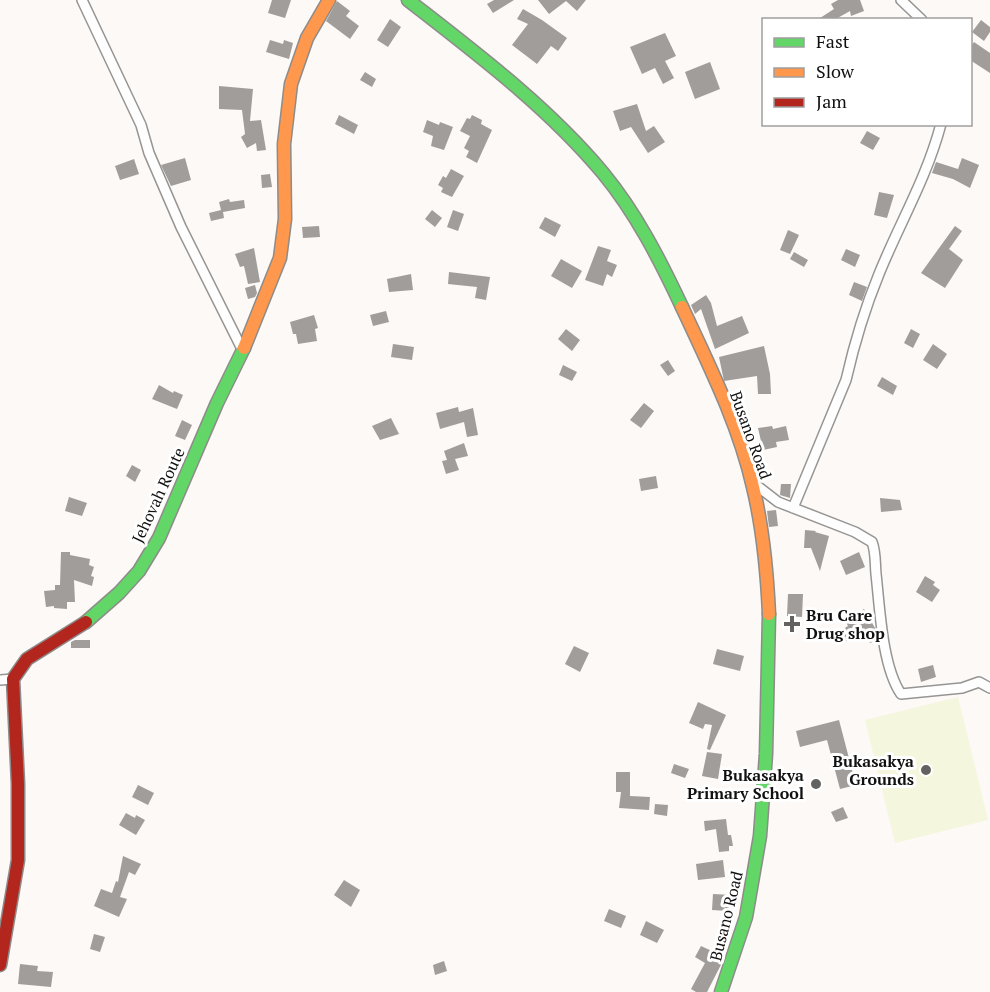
<svg xmlns="http://www.w3.org/2000/svg" width="990" height="992" font-family="'PT Serif',serif">
	<style>
		.pitch { fill: #f5f6de }
		.building { fill: #a09d9b }
		.lines { fill: none; stroke-linecap: round; stroke-linejoin: round }
		.street-casing { stroke: #969594; stroke-width: 12 }
		.fast-casing { stroke: #8d8c8a; stroke-width: 15 }
		.slow-casing { stroke: #8d8c8a; stroke-width: 15 }
		.jam-casing { stroke: #8d8c8a; stroke-width: 15 }
		.street { stroke: #fffefe; stroke-width: 9 }
		.fast { stroke: #63d668; stroke-width: 12 }
		.slow { stroke: #ff974d; stroke-width: 12 }
		.jam { stroke: #b3261e; stroke-width: 12 }
		.poi-dot { fill: #636260; stroke: #fff; stroke-width: 2 }
		.labels { text-anchor: middle; dominant-baseline: central; stroke-width: 6; stroke-linejoin: round; paint-order: stroke }
		.street-label { font-size: 16px; fill: #101010; stroke: #fff }
		.poi-label { font-size: 16px; font-weight: bold; fill: #101010; stroke: #fff; text-anchor: end }
	</style>
	<rect width="100%" height="100%" fill="#fcf9f6"/>
	<path class="pitch" d="M958,697L988,820L895,843L865,720Z"/>
	<path class="building" d="M272,0H291L285,18L268,13Z
		M494,0H514L493,13L487,4Z
		M538,0H586L577,11L566,1L549,14Z
		M838,0H860L864,11L851,16L850,11L834,20H817L834,9L831,4Z
		M337,1L350,11L346,16L359,26L350,39L326,21Z
		M523,9L542,20L567,38L558,51L551,46L537,64L512,45L528,24L517,19Z
		M390,19L401,27L388,47L377,40Z
		M981,20L990,27V32L984,41L972,32Z
		M665,33L676,56L665,61L674,78L663,84L655,68L642,74L630,47Z
		M270,40L283,44L284,40L293,43L289,59L266,52Z
		M974,42L990,53V73L970,60V48Z
		M710,62L720,89L695,99L685,72Z
		M365,72L376,79L372,87L360,80Z
		M219,86L253,89L250,121L261,120L266,150L257,151L256,143L247,148L241,137L245,134L242,110L219,109Z
		M637,104L646,131L654,126L665,142L648,153L631,127L620,131L613,111Z
		M339,115L358,125L354,134L335,124Z
		M472,115L482,120L481,124L492,130L477,163L466,157L469,151L464,148L470,136L460,131L467,118L470,119Z
		M427,120L439,125L440,122L453,127L444,150L431,146L433,136L423,132Z
		M867,131L880,138L873,150L860,143Z
		M185,158L191,180L171,186L161,165Z
		M962,158L979,165L970,188L953,179L932,173L936,162L958,169Z
		M134,159L139,174L120,180L115,166Z
		M451,169L464,176L452,197L441,192L443,188L438,185L443,176L446,178Z
		M270,174L272,187L262,188L261,175Z
		M879,192L894,195L887,218L874,215Z
		M229,199L230,202L244,200L245,208L223,212L224,218L211,221L209,213L221,210L219,202Z
		M432,210L442,218L435,227L425,219Z
		M453,210L464,214L458,231L447,227Z
		M545,217L561,225L555,237L539,228Z
		M319,226L320,237L303,238L302,227Z
		M955,226L962,231L949,249L963,260L945,288L921,273Z
		M788,230L799,235L790,254L780,250Z
		M598,246L611,250L607,261L617,265L612,277L607,274L603,286L585,280Z
		M254,248L260,282L248,284L244,266L240,267L235,254Z
		M846,249L860,255L855,267L841,260Z
		M794,252L808,260L804,267L790,259Z
		M561,259L582,271L572,288L551,276Z
		M449,272L490,277L486,300L475,298L477,287L448,284Z
		M411,274L413,290L389,292L387,279Z
		M854,282L867,287L862,301L849,295Z
		M255,285L257,293L255,297L248,299L245,288Z
		M706,295L711,303L717,326L742,316L749,333L715,349L701,309L695,314L691,305Z
		M386,311L389,322L373,326L370,315Z
		M314,315L318,328L315,329L317,341L298,344L296,334H293L290,322Z
		M566,329L580,340L572,351L558,339Z
		M911,329L920,334L913,348L904,343Z
		M393,344L414,347L412,360L391,357Z
		M933,344L947,354L937,369L923,360Z
		M764,346L770,374L771,394H758L757,376L724,381L719,357Z
		M668,360L675,371L668,376L660,365Z
		M563,365L577,372L572,381L559,375Z
		M882,377L897,386L893,395L877,386Z
		M159,385L173,393L174,391L183,395L177,409L152,399Z
		M644,403L654,411L641,428L630,420Z
		M458,407L459,412L473,408L478,435L467,437L464,422L440,429L436,413Z
		M391,418L399,434L380,440L372,426Z
		M182,420L192,425L185,440L175,436Z
		M772,426L773,429L786,426L789,440L776,442L777,447L763,450L758,428Z
		M464,443L468,456L455,459L459,470L446,474L442,461L447,460L444,451Z
		M132,465L141,470L135,482L126,476Z
		M656,476L658,488L641,491L639,479Z
		M781,484H791L790,498L780,495Z
		M69,497L87,503L82,516L65,511Z
		M880,498L900,500L902,510L881,512Z
		M776,510L778,526L769,527L767,511Z
		M805,530L816,531L815,532L829,536L820,571L811,548H804Z
		M61,552H70V555L90,559L89,565L94,567L91,576L94,577L92,586L74,580L75,602H67V609L54,608V606L46,607L44,591L55,590V585H60Z
		M859,552L865,567L846,575L840,561Z
		M925,576L935,582L933,585L940,590L932,602L916,592Z
		M788,594H803L802,617L787,616Z
		M864,609L875,628L877,640L870,643L865,630L846,641L840,631L848,626L845,620Z
		M75,640H90V648H71V642Z
		M574,646L589,653L580,672L565,664Z
		M717,649L744,656L740,671L713,664Z
		M933,665L936,677L921,682L918,669Z
		M698,702L726,715L710,750L707,749L712,725L705,724L703,729L689,723Z
		M839,720L856,785L840,789L827,740L800,747L796,731Z
		M707,752L722,754L718,779L702,776Z
		M674,764L689,769L685,778L671,773Z
		M616,772H630V796L650,797L649,810L619,808L621,792H616Z
		M138,785L154,793L148,805L132,797Z
		M655,804L668,805L667,816L654,814Z
		M843,807L848,818L836,822L831,812Z
		M126,813L135,818L136,815L145,820L136,835L119,825Z
		M726,819L728,835H731L733,846H729V851L719,852L716,829L705,831L704,821Z
		M123,856L141,864L135,875L129,872L120,897L127,899L119,917L94,906L101,889L112,893L116,881L118,882Z
		M723,860L725,877L698,880L696,864Z
		M344,880L360,890L351,907L334,895Z
		M713,894L732,895L731,907H729L728,911L712,910Z
		M609,909L626,916L621,928L604,921Z
		M646,921L664,930L657,943L640,935Z
		M94,934L105,937L100,952L90,949Z
		M701,946L725,957L707,992H696L691,989L705,963L695,957Z
		M444,961L447,971L435,975L433,965Z
		M20,964L38,966L37,971L53,972L51,987L18,984Z"/>
	<g class="lines">
		<g class="street-casing">
			<path id="street" d="M82,0L141,125L149,153L181,227L243,351
				M901,0L922,20
				M752,482L778,502L855,532L872,542C876,552 875,564 876,574C880,609 882,666 901,694L962,688L979,682L990,688
				M793,508L846,380C854,345 865,308 879,274C900,222 926,180 941,124
				M0,680L13,679"/>
		</g>
		<g class="fast-casing">
			<path id="fast" d="M408,0C476,53 548,107 603,173C636,213 660,260 682,307
				M86,622L119,593L139,571L159,538L217,403L244,348
				M721,992L746,917L760,836L766,754L769,614"/>
		</g>
		<g class="slow-casing">
			<path id="slow" d="M682,307C709,365 739,425 753,487C763,528 767,571 769,614
				M244,348L280,258L285,219L284,144L291,84L307,38L329,0"/>
		</g>
		<g class="jam-casing">
			<path id="jam" d="M0,965L18,860V784L13,679L27,659L86,622"/>
		</g>
		<use href="#street" class="street"/>
		<use href="#fast" class="fast"/>
		<use href="#slow" class="slow"/>
		<use href="#jam" class="jam"/>
	</g>
	<g class="poi-dot">
		<path d="M789 615h6v6h6v6h-6v6h-6v-6h-6v-6h6z"/>
		<circle cx="926" cy="770" r="6"/>
		<circle cx="816" cy="784" r="6"/>
	</g>
	<g class="labels">
		<g class="street-label">
			<text transform="translate(751 435) rotate(70)">Busano Road</text>
			<text transform="translate(158 495) rotate(-65)">Jehovah Route</text>
			<text transform="translate(726 916) rotate(-76)">Busano Road</text>
		</g>
		<g class="poi-label">
			<text x="806" y="615" text-anchor="start">Bru Care<tspan x="806" dy="18">Drug shop</tspan></text>
			<text x="914" y="761">Bukasakya<tspan x="914" dy="18">Grounds</tspan></text>
			<text x="804" y="775">Bukasakya<tspan x="804" dy="18">Primary School</tspan></text>
		</g>
	</g>
	<rect x="762" y="18" width="210" height="108" fill="#ffffff" stroke="#9f9f9f" stroke-width="1.5"/>
	<rect x="774" y="38" width="30" height="9" fill="#63d668" stroke="#9f9f9f" stroke-width="1.5"/>
	<text x="816" y="48" font-size="18" fill="#101010">Fast</text>
	<rect x="774" y="68" width="30" height="9" fill="#ff974d" stroke="#9f9f9f" stroke-width="1.5"/>
	<text x="816" y="78" font-size="18" fill="#101010">Slow</text>
	<rect x="774" y="98" width="30" height="9" fill="#b3261e" stroke="#9f9f9f" stroke-width="1.5"/>
	<text x="816" y="108" font-size="18" fill="#101010">Jam</text>
</svg>
